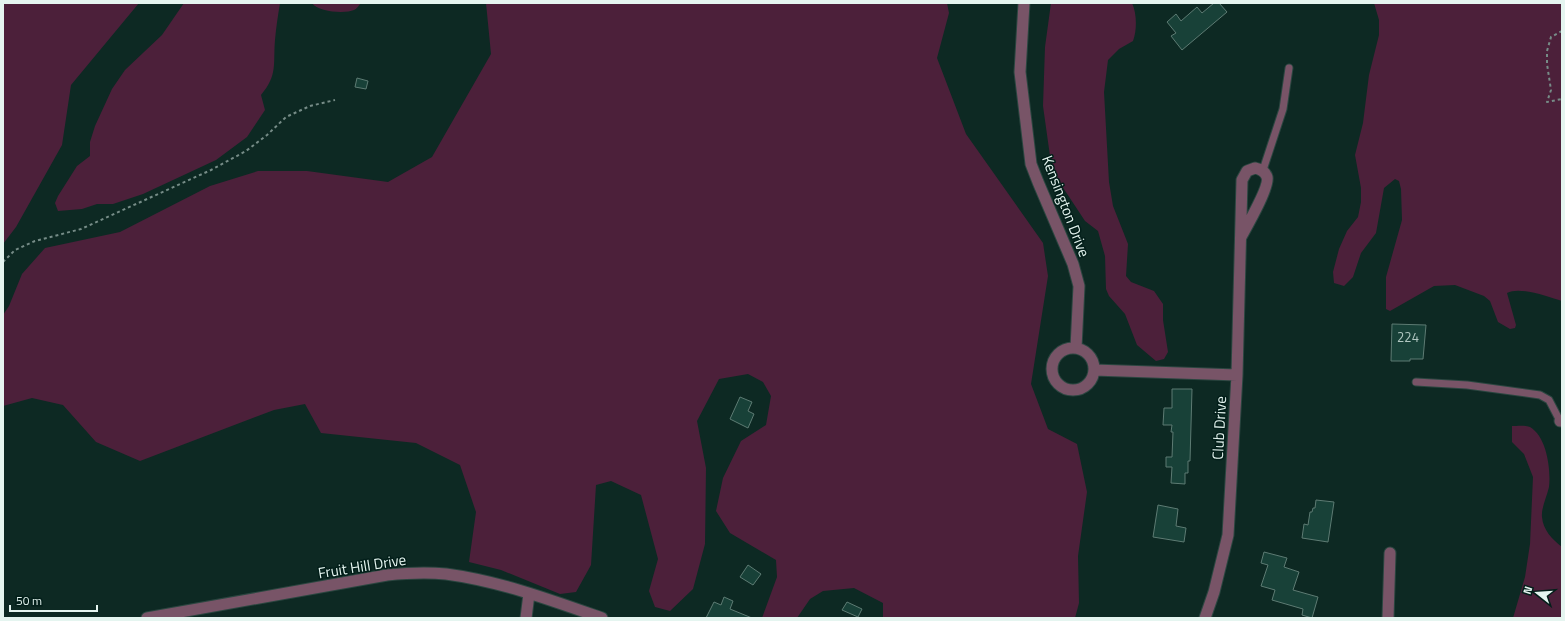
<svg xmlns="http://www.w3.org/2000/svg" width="1565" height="621" font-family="'Titillium Web',sans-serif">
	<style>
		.green { fill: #4c203a }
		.building { fill: #184138; stroke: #5d7b73 }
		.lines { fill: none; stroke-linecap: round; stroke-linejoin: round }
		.service-casing { stroke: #2b4640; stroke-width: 9 }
		.minor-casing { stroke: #2b4640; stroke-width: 13 }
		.path { stroke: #768c87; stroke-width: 2; stroke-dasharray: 3 3; stroke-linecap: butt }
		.service { stroke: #785467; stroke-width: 7 }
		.minor { stroke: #785467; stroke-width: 11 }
		.labels { text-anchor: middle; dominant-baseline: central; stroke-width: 3; stroke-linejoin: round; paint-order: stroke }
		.number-label { font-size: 13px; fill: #b2c8c2 }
		.street-label { font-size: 15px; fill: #e5f5f0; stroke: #031f1a }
	</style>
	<rect width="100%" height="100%" fill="#0d2923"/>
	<path class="green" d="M3,3H139L71,85L62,145L16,227L3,244Z
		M184,3H280C278,15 276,28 275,40C273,64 278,75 261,95L265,110L247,137L216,160L143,194L113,204H97L82,209L58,211L55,203L58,196L77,166L90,156V142L95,126L112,89L125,70L162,35Z
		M312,3H361C359,5 357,9 354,10C345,14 318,12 312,3Z
		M486,3H947L949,13L937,58L966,134L1043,243L1048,276L1031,384L1048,429L1077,444L1087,492L1078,556L1079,603L1075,618H883V603L854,588L823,591L810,599L797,618H762L777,577L776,560L730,533L716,511L723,478L741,441L766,425L771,396L763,382L748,374L719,379L697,421L706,468L705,544L693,589L670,611L655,607L649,591L658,559L641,495L611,481L596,485L591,565L576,592L560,594L501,570L469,562L476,512L460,465L416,443L321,433L305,404L274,410L140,461L96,442L63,405L32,398L3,406V315L9,306L22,274L45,248L120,232L210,186L258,171H307L388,182L432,157L491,54Z
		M1051,3H1132C1137,14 1137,30 1133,41L1119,49L1108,60L1104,92L1109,182L1113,206L1128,244L1126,276L1131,282L1154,291L1163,304V320L1168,352L1164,359L1156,361L1137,345L1125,314L1109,296L1106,289L1105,256L1098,231L1085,221L1058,180L1050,156L1043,106L1045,47Z
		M1374,3H1562V301C1548,297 1520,286 1507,293L1516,325L1515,328L1510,329L1498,322L1490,301L1484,296L1455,285L1434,286L1390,311L1386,309V277L1402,220L1401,189L1399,181L1395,179L1384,188L1376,233L1361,253L1353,277L1344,286L1334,283L1333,272L1339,249L1347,231L1358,217L1361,202V188L1355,155L1363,123L1369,75L1379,35V20Z
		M1512,426C1517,426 1525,425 1530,427C1547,437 1551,470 1549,487C1547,496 1541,508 1542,517C1543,530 1552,539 1562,547V618H1513L1525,577L1530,544L1533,477L1524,454L1512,442Z"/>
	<path class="building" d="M1214,3H1219L1227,12L1182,50L1171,36L1176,33L1167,22L1176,14L1181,21L1197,7L1202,13Z
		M357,78L368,81L366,89L355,87Z
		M1392,324L1426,325L1423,359H1410V361H1391Z
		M1172,389H1192L1190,461H1188V473H1185V484L1171,483L1172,467H1166V457H1172L1173,432H1171L1172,425H1163L1164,408H1172Z
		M740,397L752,402L748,411L754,414L748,428L730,419Z
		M1316,500L1334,502L1328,542L1302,538L1304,524L1308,525L1310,512H1312L1313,508H1315Z
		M1158,505L1178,509L1176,526L1186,528L1184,542L1153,537Z
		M1264,552L1287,558L1284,567L1299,572L1293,590L1318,597L1312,618L1302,615L1303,609L1272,600L1275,590L1261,586L1268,565L1261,563Z
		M748,565L761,574L753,585L740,577Z
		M724,597L733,601L730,609L752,618H706L714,602L721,605Z
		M847,602L862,609L858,617L842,610Z"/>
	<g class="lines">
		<g class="service-casing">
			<path id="service" d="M1263,170L1283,109L1289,68
				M1416,382L1467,385L1540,395L1549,400L1560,421"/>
		</g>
		<g class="minor-casing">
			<path id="minor" d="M1024,3L1020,72L1031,164L1038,182L1073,264L1079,286L1076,348
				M1052 369a21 21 0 1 1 42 0a21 21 0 1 1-42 0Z
				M1094,370L1237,375
				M1560,421H1562
				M147,618L387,575C407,573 426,572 446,574C499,581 551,600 602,618
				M526,618L529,594
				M1205,618L1214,592L1228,535L1237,375L1242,180L1247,171L1255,168C1260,169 1265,171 1267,177C1270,186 1247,226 1241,237
				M1388,618L1390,553"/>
		</g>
		<path class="path" d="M1562,21V26
			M1562,31L1551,37L1547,51V64L1551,90L1547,102L1562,99
			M3,262L15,250L35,241L81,229L211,170L246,151L267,135L286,117L310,106L335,100"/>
		<use href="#service" class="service"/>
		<use href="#minor" class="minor"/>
	</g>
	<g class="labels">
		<g class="number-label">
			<text x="1408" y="337">224</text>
		</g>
		<g class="street-label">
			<text transform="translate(1066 206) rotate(69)">Kensington Drive</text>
			<text transform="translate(1219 428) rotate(-87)">Club Drive</text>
			<text transform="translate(362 566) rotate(-9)">Fruit Hill Drive</text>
		</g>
	</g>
	<rect width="1565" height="621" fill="none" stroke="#e5f5f0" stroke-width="8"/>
	<g transform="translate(1537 593) rotate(287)" stroke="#031f1a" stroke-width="3" paint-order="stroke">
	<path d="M0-3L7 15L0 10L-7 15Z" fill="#e5f5f0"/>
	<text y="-6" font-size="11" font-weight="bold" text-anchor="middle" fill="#e5f5f0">N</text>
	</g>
	<path d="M10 605v6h87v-6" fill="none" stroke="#e5f5f0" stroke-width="2"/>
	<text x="16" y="605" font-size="12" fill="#e5f5f0" stroke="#031f1a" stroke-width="3" paint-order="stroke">50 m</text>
</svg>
